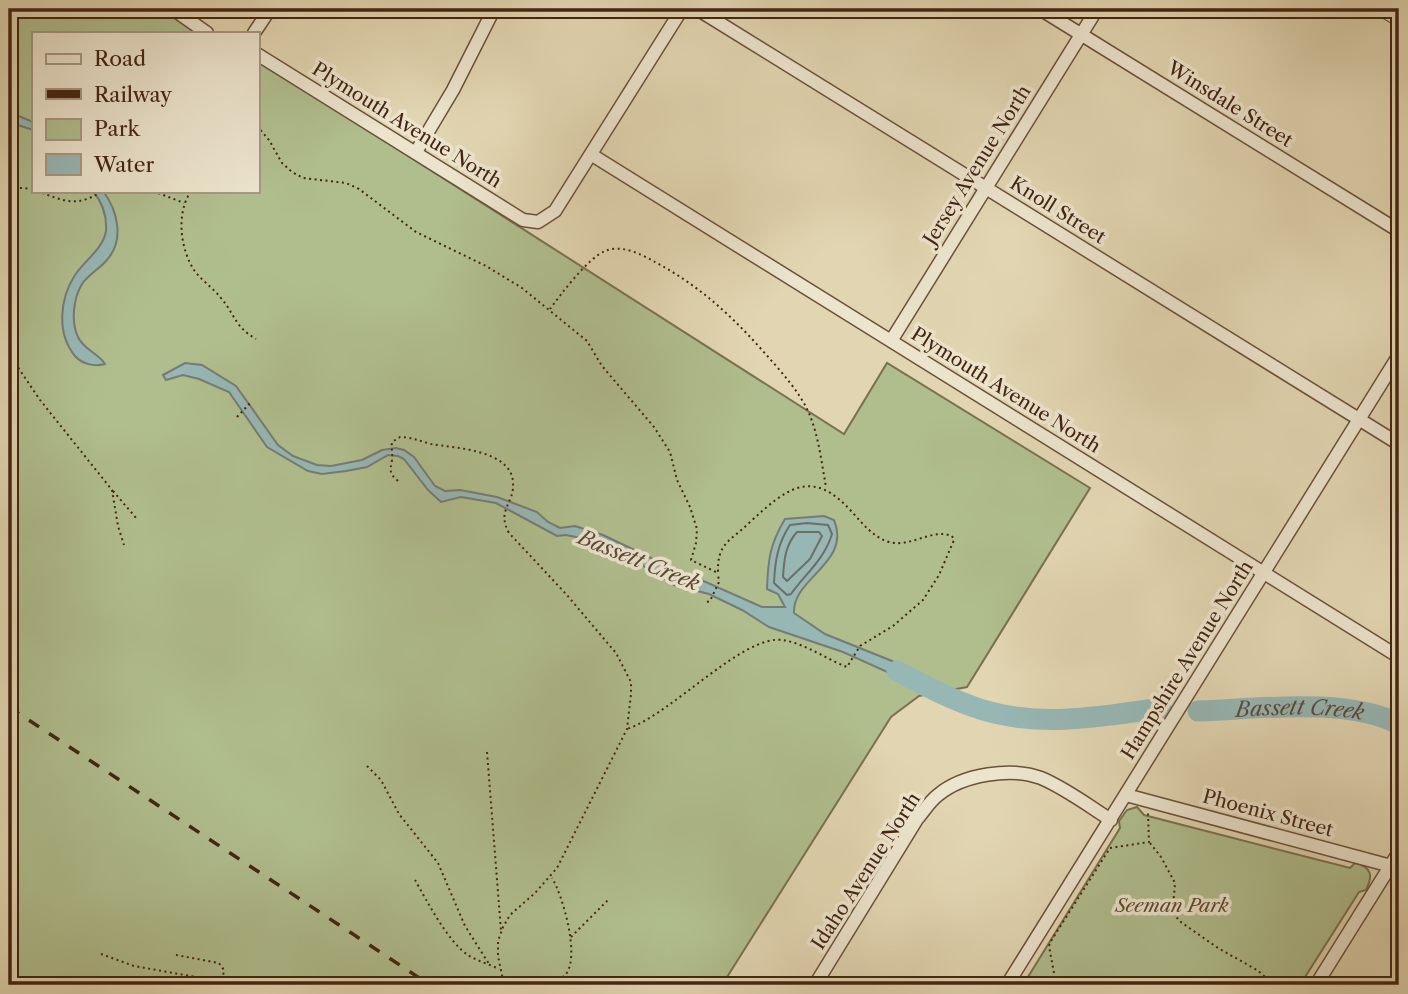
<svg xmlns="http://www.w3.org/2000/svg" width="1408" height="994" font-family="'Libre Caslon Text',serif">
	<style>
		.green { fill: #b0be8e; stroke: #7a7150; stroke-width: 2 }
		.water { fill: #97b7b5; stroke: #767c74; stroke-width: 2 }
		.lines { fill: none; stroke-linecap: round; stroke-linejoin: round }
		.shore { stroke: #6e6e64; stroke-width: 2 }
		.river { stroke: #97b7b5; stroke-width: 21 }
		.minor-casing { stroke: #6c503a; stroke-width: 15 }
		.tertiary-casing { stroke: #6c503a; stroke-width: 18 }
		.path { stroke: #442412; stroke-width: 2; stroke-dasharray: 2 3.5; stroke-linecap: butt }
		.minor { stroke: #ece4cd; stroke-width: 12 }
		.tertiary { stroke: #ece4cd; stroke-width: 16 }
		.rail { stroke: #442412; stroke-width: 3.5; stroke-dasharray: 12 12; stroke-linecap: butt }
		.labels { text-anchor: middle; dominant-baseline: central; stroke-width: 7; stroke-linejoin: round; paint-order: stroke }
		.street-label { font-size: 19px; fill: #442412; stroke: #ece4cd }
		.park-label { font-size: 19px; font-style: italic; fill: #5f4a31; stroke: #ece4cd }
		.water-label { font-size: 21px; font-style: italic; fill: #59493b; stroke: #ece4cd }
	</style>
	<rect width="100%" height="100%" fill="#e2d6b2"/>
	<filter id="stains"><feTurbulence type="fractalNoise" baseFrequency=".00286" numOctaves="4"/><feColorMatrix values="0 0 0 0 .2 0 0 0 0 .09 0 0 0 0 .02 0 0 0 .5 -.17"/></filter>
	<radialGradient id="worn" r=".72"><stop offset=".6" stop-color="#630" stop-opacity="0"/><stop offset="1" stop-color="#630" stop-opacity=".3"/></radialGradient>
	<path class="green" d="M12,9H160L198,33H33V191H257V61L269,67L844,434L887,363L1090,488L967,687L919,696L891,717L722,985H9V11Z
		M1137,807L1144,815L1350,868L1355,863C1372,867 1373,876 1366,890L1359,892L1300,985H1023L1120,828L1119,821L1127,810Z"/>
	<path class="water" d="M9,112L33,122V130L9,122Z
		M93,191H103C118,211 125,241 106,261C99,269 88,275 82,284C73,299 71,322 78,337C84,350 98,353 105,364C94,367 82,364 75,356C56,333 60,298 75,275C85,260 103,249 106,231C107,216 102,202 93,191Z
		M185,363L202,365L236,386L278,445L293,456L317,465L331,466L362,460L382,450L396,448L404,450L414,457L435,486L445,491L460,490L497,497L537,512L548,522L560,528L575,526L603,535L651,558L684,578L699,579L762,607H785L778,594L767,589C768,559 770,544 785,519L824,516L834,520C852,563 792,578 794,613L825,634L892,661L925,681L916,691L892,674L843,652L769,627L742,610L709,594L674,585L655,572L608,548L586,539L566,535L557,536L496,503L461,497L441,502L428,490L404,459L398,456L388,455L367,467L346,471L322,474L308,471L267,447L229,392L199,379L183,375L166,380L163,375Z"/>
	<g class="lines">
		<path class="shore" d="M807,523L828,525L832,534C824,560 806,573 791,594L787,595L774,583C775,560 778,543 790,525Z
			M797,532H819L822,536L810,559L787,581L783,577C784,561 785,545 797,532Z"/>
		<g class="river">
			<path d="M897,671C924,685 951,700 980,709C1039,728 1101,717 1161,708"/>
			<path id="s1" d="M1198,711C1258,709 1345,697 1399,724"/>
		</g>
		<g class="minor-casing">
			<path id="minor" d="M173,9L207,33
				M697,9L1399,444
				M1040,9L1399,231
				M254,33L270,9
				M257,54L523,220L538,222L555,211L682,9
				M416,152L453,90L494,9
				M592,155L1399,657
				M891,341L1097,9
				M1126,795L1391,866L1399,871
				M815,985L917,819C924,811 930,801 938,795C963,774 1012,767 1041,778C1065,788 1089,806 1111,820
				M1007,985L1399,355
				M1316,985L1399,852"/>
		</g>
		<g class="tertiary-casing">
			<path id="tertiary" d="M1384,9L1399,18"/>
		</g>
		<path class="path" d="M257,126L269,140L282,163L292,172L303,178L346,183L359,189L416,232L486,266L522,288L587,341L602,366L654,427L670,452L677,480L690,507L697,529L696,543L691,560L718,573C717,542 731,541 750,522C787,488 812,467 852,512C863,524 873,537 889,542C910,548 932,528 952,536L954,540L939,575L923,600L893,626L860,646L847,667C826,659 806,644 783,640C743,634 672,714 627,729
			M9,187L33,189
			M37,191C64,201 77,208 102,191
			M153,191L184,203
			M191,191C176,213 180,248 194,270C201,280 213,288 221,298C236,316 234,326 256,339
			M550,309C561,294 588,258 605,251C621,244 641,254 655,262C698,285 730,314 762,350C777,367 793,384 805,405C818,429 821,460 826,487
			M9,354L40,400L112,490L118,526L124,545
			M237,417L252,401
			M398,481C389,473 390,471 392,460C393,454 391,448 392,442L400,437C411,437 420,441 431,444C455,448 511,450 513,482C515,504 496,509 509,533L566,594L616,653L631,682V694L627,729L557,868L535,893L510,915L503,927L498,941V956L504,985
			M113,491L137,519
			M707,602L710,601L719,582L718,574
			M487,752L501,931
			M367,766L381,780L399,814L438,863L465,926L489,964
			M1150,843L1161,857L1175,883L1173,907L1178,920L1218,948L1257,970L1275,985
			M415,880C427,901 448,942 468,955C477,961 489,964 499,969
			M571,937L608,900
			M101,954L134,966L241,985
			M176,955L219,963L224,970L222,982
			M1054,973L1049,946L1051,941L1110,848L1149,842L1148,813
			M536,985C545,981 560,982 566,974C580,956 563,896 552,878"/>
		<use href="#minor" class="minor"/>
		<use href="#tertiary" class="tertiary"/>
		<path class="rail" d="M9,707L430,985"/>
	</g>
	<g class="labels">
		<g class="street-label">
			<text transform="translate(1230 104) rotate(32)">Winsdale Street</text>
			<text transform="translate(407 125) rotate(32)">Plymouth Avenue North</text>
			<text transform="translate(977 165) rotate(-58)">Jersey Avenue North</text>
			<text transform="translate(1058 210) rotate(32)">Knoll Street</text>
			<text transform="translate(1006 390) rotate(32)">Plymouth Avenue North</text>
			<text transform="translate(1187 660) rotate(-58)">Hampshire Avenue North</text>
			<text transform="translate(1268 813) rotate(15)">Phoenix Street</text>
			<text transform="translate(866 871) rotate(-57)">Idaho Avenue North</text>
		</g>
		<g class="park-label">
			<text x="1172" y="905">Seeman Park</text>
		</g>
		<g class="water-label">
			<text transform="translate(639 560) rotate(22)">Bassett Creek</text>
			<text stroke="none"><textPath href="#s1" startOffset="102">Bassett Creek</textPath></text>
		</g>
	</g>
	<rect width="1408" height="994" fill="none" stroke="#e2d6b2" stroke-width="35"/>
	<rect x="10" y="10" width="1387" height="973" fill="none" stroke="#442412" stroke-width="3.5"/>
	<rect x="18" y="18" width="1373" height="959" fill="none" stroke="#442412" stroke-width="2"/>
	<rect x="32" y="32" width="228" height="161" fill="#ece4cd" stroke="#a99782" stroke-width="2"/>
	<rect x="46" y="54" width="35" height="10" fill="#ece4cd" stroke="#a99782" stroke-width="2"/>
	<text x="94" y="66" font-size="21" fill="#442412">Road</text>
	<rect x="46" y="89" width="35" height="10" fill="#442412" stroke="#a99782" stroke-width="2"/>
	<text x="94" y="102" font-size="21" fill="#442412">Railway</text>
	<rect x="46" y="119" width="35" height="21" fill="#b0be8e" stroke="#a99782" stroke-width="2"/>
	<text x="94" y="136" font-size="21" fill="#442412">Park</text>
	<rect x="46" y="154" width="35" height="21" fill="#97b7b5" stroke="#a99782" stroke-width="2"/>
	<text x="94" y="172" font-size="21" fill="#442412">Water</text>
	<rect width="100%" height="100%" filter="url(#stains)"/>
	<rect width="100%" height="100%" fill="url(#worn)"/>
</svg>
